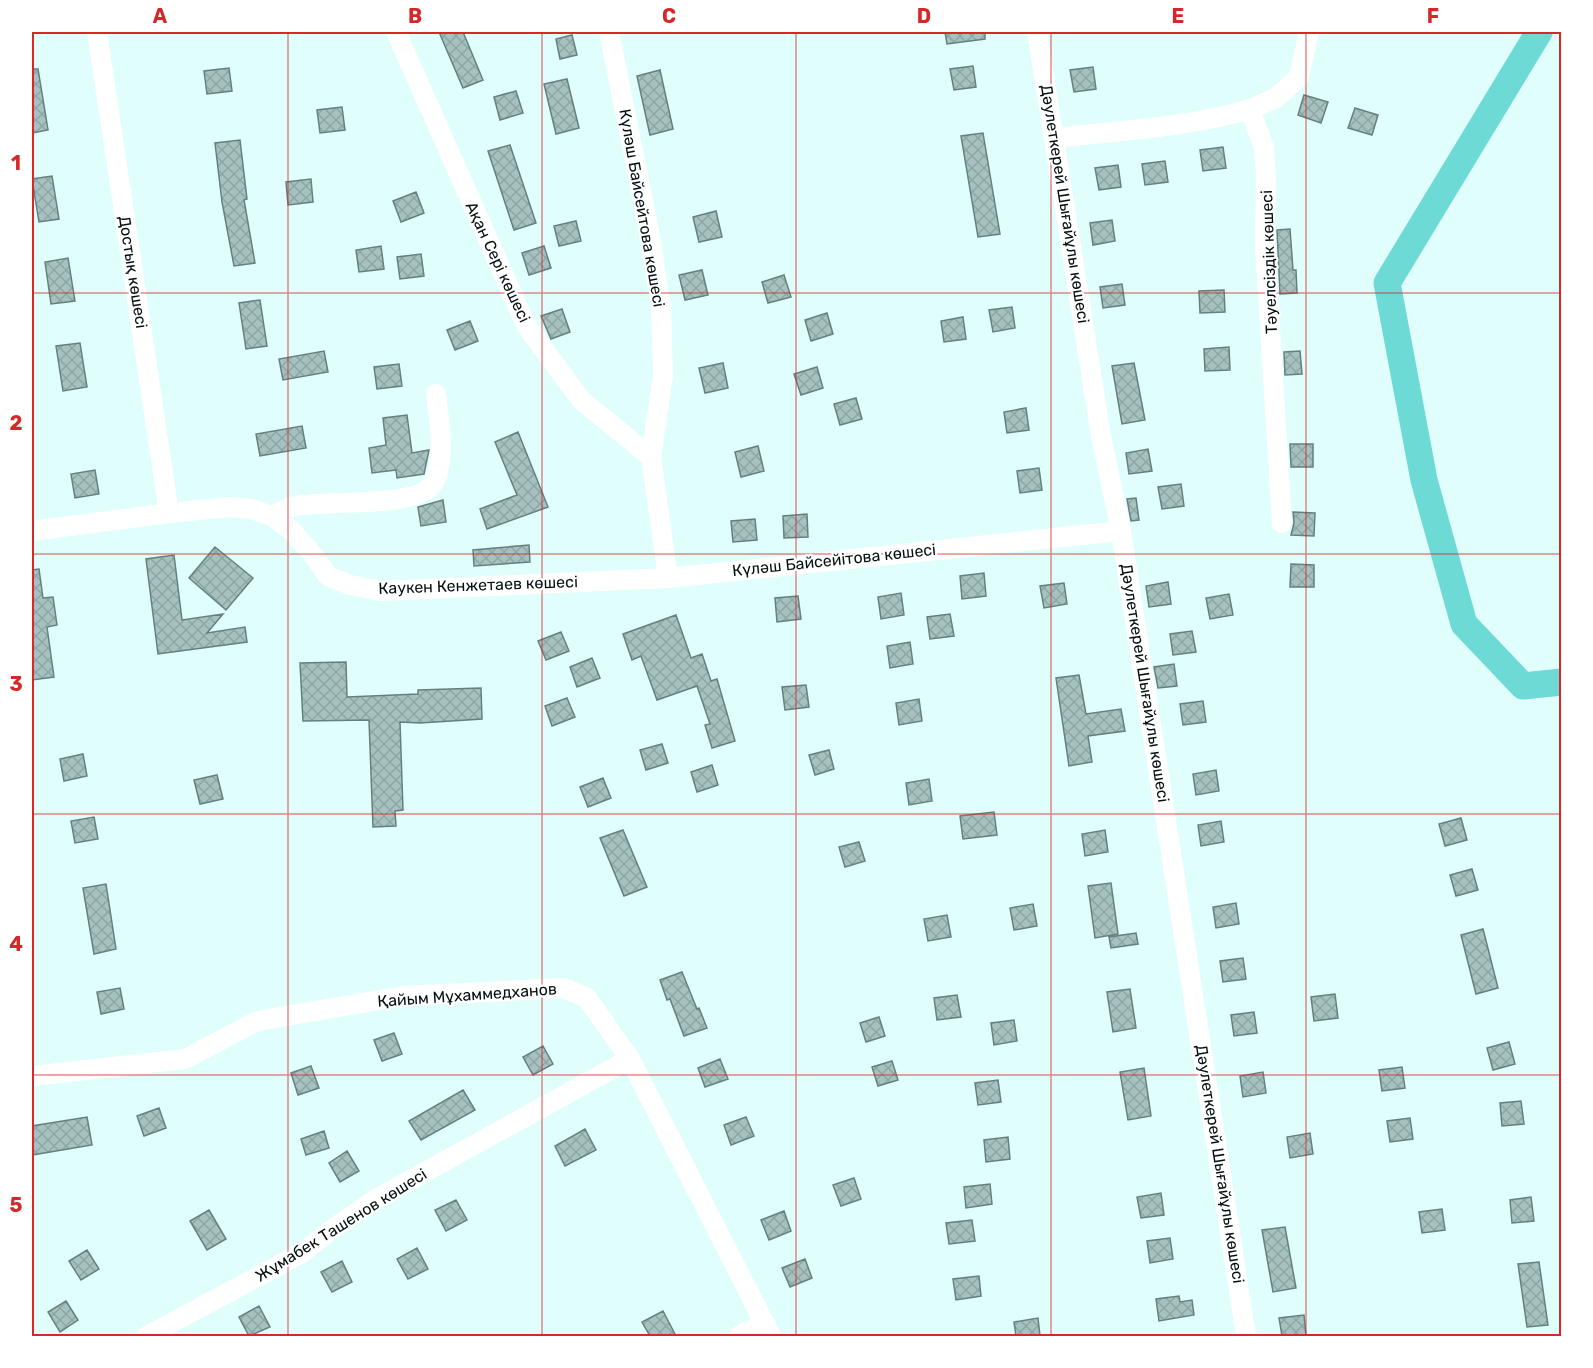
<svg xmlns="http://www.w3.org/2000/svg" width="1593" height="1368" font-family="Rubik,sans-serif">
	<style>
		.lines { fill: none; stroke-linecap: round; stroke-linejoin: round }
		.river { stroke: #6edad6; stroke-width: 27 }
		.building { fill: url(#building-cross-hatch); stroke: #65817f; stroke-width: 1.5 }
		.minor { stroke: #fff; stroke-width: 20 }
		.grid { fill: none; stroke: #d62828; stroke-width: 1.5; stroke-opacity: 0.55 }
		.labels { text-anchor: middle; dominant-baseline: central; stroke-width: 4.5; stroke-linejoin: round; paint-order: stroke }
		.street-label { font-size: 16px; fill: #061010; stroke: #fff }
		.neatline { fill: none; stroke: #d62828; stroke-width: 2 }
		.grid-label { font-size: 20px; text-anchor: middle; font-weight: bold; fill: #d62828 }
	</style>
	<defs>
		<pattern id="building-cross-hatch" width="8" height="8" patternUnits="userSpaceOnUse" patternTransform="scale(1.5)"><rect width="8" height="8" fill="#a5c2c0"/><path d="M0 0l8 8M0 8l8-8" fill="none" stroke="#8da6a4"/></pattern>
	</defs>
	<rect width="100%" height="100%" fill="#dffefc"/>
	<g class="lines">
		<path class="river" d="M1539,32L1387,283L1424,480L1464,624L1523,686L1562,682"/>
	</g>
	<path class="building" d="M439,32H463L483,80L463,88Z
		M945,32H985V39L947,44Z
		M572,35L577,55L560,59L556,39Z
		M973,66L976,87L954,90L950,69Z
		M1093,67L1096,89L1074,92L1070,70Z
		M229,68L232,91L207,94L204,71Z
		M32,69H38L48,130L32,133Z
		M660,70L673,129L650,135L637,76Z
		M567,79L579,128L556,134L544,84Z
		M516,91L523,113L500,120L494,97Z
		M1304,95L1328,102L1321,123L1298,115Z
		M342,107L345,130L320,133L317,110Z
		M1355,108L1378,115L1372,135L1348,128Z
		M983,133L1000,234L978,237L961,136Z
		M240,140L247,199L244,200L255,263L234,266L222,202L215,143Z
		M510,145L536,223L514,230L488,151Z
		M1223,147L1226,168L1203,171L1200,150Z
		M1165,161L1168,182L1145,185L1142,164Z
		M1118,165L1121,187L1099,190L1095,168Z
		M52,176L59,219L39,222L32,179Z
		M311,179L313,202L288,205L286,182Z
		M416,192L424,213L401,222L393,201Z
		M716,211L722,237L699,242L693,217Z
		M1112,220L1115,241L1093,245L1090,223Z
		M576,221L581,241L559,246L554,226Z
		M1290,229L1293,270H1296L1297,293L1280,294L1277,230Z
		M381,246L384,269L359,272L356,250Z
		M544,246L551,268L529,275L522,253Z
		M421,254L424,276L400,279L397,257Z
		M68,258L75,301L51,304L45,262Z
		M702,270L708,295L685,300L679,275Z
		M784,275L791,297L768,303L762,282Z
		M1122,284L1125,305L1103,308L1100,287Z
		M1224,290L1225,312L1200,313L1199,291Z
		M260,300L267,346L246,349L239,303Z
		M1012,307L1015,328L993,332L989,310Z
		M562,309L570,332L551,339L541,316Z
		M827,313L833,334L811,341L805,320Z
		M963,317L966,339L944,342L941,321Z
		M470,321L478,341L455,350L447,330Z
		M80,343L87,387L63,391L56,346Z
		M1229,347L1230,370L1205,371L1204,349Z
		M324,351L328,372L283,380L279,359Z
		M1300,351L1302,374L1285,375L1284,352Z
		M723,363L728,388L705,393L699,368Z
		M1134,363L1145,420L1122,424L1112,366Z
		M399,364L402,386L377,389L374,367Z
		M817,367L823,388L801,395L794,374Z
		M856,398L862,419L840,425L834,404Z
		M1026,408L1029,430L1007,433L1004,412Z
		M407,415L412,453L429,450L424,474L397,478L396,470L372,473L369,448L386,445L383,418Z
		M302,426L306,448L260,456L256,434Z
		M518,432L548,507L487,529L480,509L517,495L495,442Z
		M1290,444H1313V467H1291Z
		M758,446L764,471L741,477L735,452Z
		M1148,449L1152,471L1129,474L1126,453Z
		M1039,468L1042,490L1020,493L1017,471Z
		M95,470L99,494L75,498L71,474Z
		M1181,484L1184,506L1162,509L1158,487Z
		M1136,498L1139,520L1131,521L1127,499Z
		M443,500L446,522L421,526L418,507Z
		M1293,512L1315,513L1314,536L1291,535L1294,523Z
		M807,514L808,537L784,538L783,516Z
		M755,519L757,540L733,542L731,521Z
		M529,545L530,562L474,566L473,550Z
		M215,547L253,578L226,610L189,578Z
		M174,555L182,620L223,614L207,633L245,627L247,642L158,654L146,559Z
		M1291,564L1314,565V587H1290Z
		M39,569L43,598L53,597L57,625L47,627L54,677L32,680V570Z
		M984,573L986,596L962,599L960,576Z
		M1168,582L1171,604L1149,607L1146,586Z
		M1064,583L1067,604L1044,608L1040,586Z
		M901,593L904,615L881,619L878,597Z
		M1229,594L1233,615L1210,619L1206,598Z
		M798,596L801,619L777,622L775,598Z
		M950,614L954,636L930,639L927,617Z
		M676,615L691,658L702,654L711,681L717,679L735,741L712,748L705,725L710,724L697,686L657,700L641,656L632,660L623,634Z
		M1192,631L1196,652L1173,655L1170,634Z
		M561,632L569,651L546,660L538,641Z
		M910,642L913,664L890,668L887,646Z
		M592,658L600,678L577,687L570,667Z
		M346,662L347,697L418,694V690L481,688L482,719L420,723L400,722L403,810L395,811L396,826L373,827L369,720L303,721L300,663Z
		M1174,664L1177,686L1158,688L1154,667Z
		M1079,675L1086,714L1121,709L1125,731L1088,736L1092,762L1069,766L1056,678Z
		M806,685L809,707L785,710L782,687Z
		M567,698L575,717L552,726L545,706Z
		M919,699L922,721L899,725L896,703Z
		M1203,701L1206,722L1183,725L1180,704Z
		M662,744L668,763L646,770L640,750Z
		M829,750L834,769L815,775L809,755Z
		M83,754L87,776L64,781L60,759Z
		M712,765L718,785L697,792L691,772Z
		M1216,770L1219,791L1196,795L1193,774Z
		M217,775L223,799L200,804L194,780Z
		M603,778L611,798L588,807L580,787Z
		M929,779L932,801L909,805L906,783Z
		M994,812L997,835L963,839L960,816Z
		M94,817L98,839L75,843L71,821Z
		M1461,818L1467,840L1445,846L1439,824Z
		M1221,821L1224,842L1201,846L1198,825Z
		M623,830L647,887L624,896L600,838Z
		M1105,830L1108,852L1085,856L1082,834Z
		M859,842L865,861L845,867L839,847Z
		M1472,869L1478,890L1456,896L1450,875Z
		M1111,883L1118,934L1095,938L1088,886Z
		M106,884L116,949L94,954L83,888Z
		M1236,903L1239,924L1216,928L1213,907Z
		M1033,904L1037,926L1014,930L1010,908Z
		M947,915L951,937L928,941L924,919Z
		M1483,929L1498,988L1476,994L1461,935Z
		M1136,933L1138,944L1111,948L1109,937Z
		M1243,958L1246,979L1223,982L1220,961Z
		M682,972L697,1009L699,1008L707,1028L684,1036L670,999L667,1000L660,980Z
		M120,988L124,1009L101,1014L97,992Z
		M1130,989L1136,1028L1113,1032L1107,992Z
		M1335,994L1338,1018L1314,1021L1311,997Z
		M957,995L961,1017L937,1020L934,998Z
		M1254,1012L1257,1033L1234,1036L1231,1015Z
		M879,1017L885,1036L866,1042L860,1023Z
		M1014,1020L1017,1041L994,1045L991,1023Z
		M394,1033L402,1054L382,1061L374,1040Z
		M1509,1042L1515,1064L1493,1070L1487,1048Z
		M543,1046L553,1064L533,1075L523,1057Z
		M720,1059L728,1079L705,1087L698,1068Z
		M892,1061L898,1080L878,1086L872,1067Z
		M311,1066L319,1088L298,1095L291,1073Z
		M1402,1067L1405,1088L1382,1091L1379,1070Z
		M1144,1068L1151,1116L1128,1120L1120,1072Z
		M1263,1072L1266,1093L1243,1097L1240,1076Z
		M998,1080L1001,1102L978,1105L975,1083Z
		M463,1090L475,1110L421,1140L409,1121Z
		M1521,1101L1524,1124L1502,1126L1500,1103Z
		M159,1108L166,1128L144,1136L137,1116Z
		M87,1117L92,1145L32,1155V1126Z
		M746,1117L754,1136L731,1145L724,1125Z
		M1410,1118L1413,1139L1390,1142L1387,1121Z
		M585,1129L596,1150L565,1166L555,1146Z
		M324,1131L329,1148L306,1155L301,1139Z
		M1310,1133L1313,1154L1290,1158L1287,1137Z
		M1008,1137L1010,1159L986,1162L984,1140Z
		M347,1151L359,1171L340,1182L329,1163Z
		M854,1178L861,1199L841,1206L833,1185Z
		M990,1184L992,1204L966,1208L964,1187Z
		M1161,1193L1164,1215L1141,1218L1137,1197Z
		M1531,1197L1534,1221L1512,1223L1510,1200Z
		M456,1200L467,1220L446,1231L435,1210Z
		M1442,1209L1445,1230L1422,1233L1419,1212Z
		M209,1210L226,1239L207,1250L190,1221Z
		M784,1211L791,1231L769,1240L761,1220Z
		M972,1220L975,1241L949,1244L946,1223Z
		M1285,1227L1296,1288L1273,1292L1262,1230Z
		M1170,1238L1173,1259L1150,1263L1147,1241Z
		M417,1248L428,1269L408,1279L397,1259Z
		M87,1250L99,1269L81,1280L69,1261Z
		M805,1259L812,1278L790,1287L782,1268Z
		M342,1261L352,1282L332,1292L321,1272Z
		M1539,1262L1548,1325L1527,1327L1518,1264Z
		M979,1276L981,1296L956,1300L953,1279Z
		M1179,1296L1180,1302L1192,1300L1194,1315L1159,1321L1156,1299Z
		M66,1301L78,1320L60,1332L48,1312Z
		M259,1306L270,1327L249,1336L239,1317Z
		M663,1311L676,1336H650L642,1322Z
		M1304,1315L1306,1336H1282L1279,1318Z
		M1038,1318L1040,1336H1016L1014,1322Z"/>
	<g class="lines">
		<path class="minor" d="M97,32L169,513
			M396,32L526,325L581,400L651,457
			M609,32L649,230L661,307L663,376L651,457L668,578L1121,531
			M1037,32L1101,436L1121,531L1246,1336
			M1055,138C1118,131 1191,127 1250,109
			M272,516C281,511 291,506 302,505C328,501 418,507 432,485C447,463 439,419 436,394
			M1282,523L1265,246L1266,176L1264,148L1250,109L1276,98L1299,77L1309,32
			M32,531L169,513L230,507L251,509L272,516L292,531L314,556L328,576L350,585L381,591L668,578
			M32,1076L185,1059L257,1021L402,996L564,988L587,998L630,1059L771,1336
			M147,1336L302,1253L331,1230L376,1199L630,1059
			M739,1336L765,1323"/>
	</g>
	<path class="grid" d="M288,32V1336M542,32V1336M796,32V1336M1051,32V1336M1306,32V1336M32,293H1562M32,554H1562M32,814H1562M32,1075H1562"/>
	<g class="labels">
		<g class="street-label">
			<text transform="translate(1065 204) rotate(81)">Дәулеткерей Шығайұлы көшесі</text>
			<text transform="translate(642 208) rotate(80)">Күләш Байсейтова көшесі</text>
			<text transform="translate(498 262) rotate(65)">Ақан Сері көшесі</text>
			<text transform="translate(1269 262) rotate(-92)">Тәуелсіздік көшесі</text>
			<text transform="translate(133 272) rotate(81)">Достық көшесі</text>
			<text transform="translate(834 560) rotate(-6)">Күләш Байсейітова көшесі</text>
			<text transform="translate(478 585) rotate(-2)">Каукен Кенжетаев көшесі</text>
			<text transform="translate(1145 683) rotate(81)">Дәулеткерей Шығайұлы көшесі</text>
			<text transform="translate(467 995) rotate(-4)">Қайым Мұхаммедханов</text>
			<text transform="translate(1220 1164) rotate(81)">Дәулеткерей Шығайұлы көшесі</text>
			<text transform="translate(341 1225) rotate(-32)">Жұмабек Ташенов көшесі</text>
		</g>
	</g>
	<rect width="1593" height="1368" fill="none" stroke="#ffffff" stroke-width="66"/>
	<rect x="33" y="33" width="1527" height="1302" class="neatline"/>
	<g class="grid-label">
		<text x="160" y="23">A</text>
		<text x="415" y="23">B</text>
		<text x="669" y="23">C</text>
		<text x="924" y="23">D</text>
		<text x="1178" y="23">E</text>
		<text x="1433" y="23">F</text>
		<text x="16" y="170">1</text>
		<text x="16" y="430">2</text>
		<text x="16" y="691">3</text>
		<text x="16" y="951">4</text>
		<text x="16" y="1212">5</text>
	</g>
</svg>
